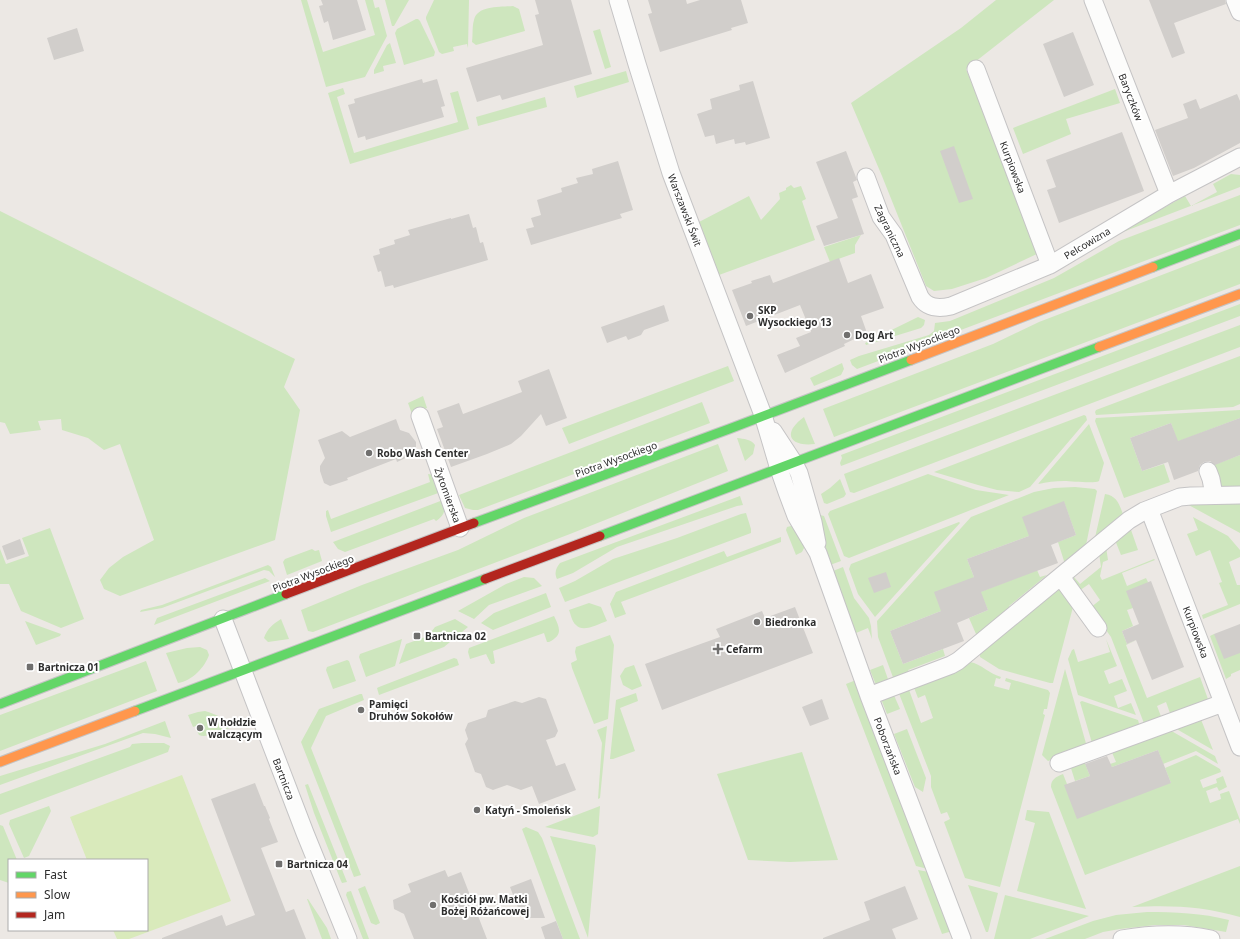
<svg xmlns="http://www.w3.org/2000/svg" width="1240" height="939" font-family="'Noto Sans',sans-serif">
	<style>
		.green { fill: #cee6be }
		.pitch { fill: #d9eabb }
		.building { fill: #d1cecb }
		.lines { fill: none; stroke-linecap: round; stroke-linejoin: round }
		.street-casing { stroke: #c5c4c5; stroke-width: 19 }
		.fast-casing { stroke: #c5c4c5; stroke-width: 11 }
		.slow-casing { stroke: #c5c4c5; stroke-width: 11 }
		.jam-casing { stroke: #c5c4c5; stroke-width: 11 }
		.street { stroke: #fcfcfb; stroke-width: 17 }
		.fast { stroke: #63d668; stroke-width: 9 }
		.slow { stroke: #ff974d; stroke-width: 9 }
		.jam { stroke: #b3261e; stroke-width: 9 }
		.poi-dot { fill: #706f6e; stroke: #fff; stroke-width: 1.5 }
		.labels { text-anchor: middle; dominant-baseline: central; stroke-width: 4; stroke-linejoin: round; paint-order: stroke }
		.street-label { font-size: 10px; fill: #2e2e2e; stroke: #fff }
		.poi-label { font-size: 10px; font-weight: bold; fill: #2e2e2e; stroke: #fff; text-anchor: start }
	</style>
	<rect width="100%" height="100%" fill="#ece8e4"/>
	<path class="green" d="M301,0H307L323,52L375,35L365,0H373L375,8L379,7L387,36L365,77L326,87Z
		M385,0H409L394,26H392Z
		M434,0H469L468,48L467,44L453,47L454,51L442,54L439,52L426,19V17Z
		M996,0H1054L966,69L1039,253L986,278L952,289L934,291L926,286L882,176L851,103L961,28Z
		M513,6L519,9L525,31L476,45L472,42C473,35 472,26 474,20C477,5 501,7 513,6Z
		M416,19H418L420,21L435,52L434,56L404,65L395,33L397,29Z
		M600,29L611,67L605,69L593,31Z
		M390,43L396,63L383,66L384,71L374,74V70L387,45Z
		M626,71L629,82L577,98L574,86Z
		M343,88L345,94L337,97L354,153L458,122L450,93L458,91L469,129L350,164L328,93Z
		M1115,89L1120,103L1066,119L1071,134L1023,154L1013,128Z
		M545,97L547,107L478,126L476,117Z
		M1231,174L1240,175V187L1115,235L1185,196L1191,206L1217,192L1213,184Z
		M791,185L794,188L801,186L806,199L802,201L815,240L719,275L699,222L749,196L761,220L780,199L779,193L786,190V188Z
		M1240,195V225L857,369L852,365L850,360L859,356L929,335L934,331L935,323L950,321L1054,278L1119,241Z
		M0,211L295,359L284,387L300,410L275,540L120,596L104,589L100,580L109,568L123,557L154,540L120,444L104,450L88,438L62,430L61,419L38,421L41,430L10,434L5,423L0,422Z
		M861,235L855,245V253L830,262L824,247Z
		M1240,245V284L834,437L823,409L993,344L1039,322Z
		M1240,304V316L841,466L840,463L842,458L841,455Z
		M918,317L925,320L924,325L921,328L866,345L865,343Z
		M1240,325V347L854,493L850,492L844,474Z
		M1240,356V404L1233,407L1096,415L1095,412L1096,410Z
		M842,363L844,369L841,375L814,386L810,378Z
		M728,366L734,381L569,444L562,428Z
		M423,396L427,408L412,414L408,403Z
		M702,402L710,423L478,510H473L465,508L459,495Z
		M1240,410V418L1177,442L1176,438L1171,423L1130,438L1142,471L1164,464L1170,482L1124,498L1095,421L1096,418Z
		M1084,415L1086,416L1087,420L1030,487L1019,492L997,490L978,485L934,472Z
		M804,417L815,444C789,447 782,433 804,417Z
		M1089,424L1104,463L1099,481C1094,484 1072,481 1064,481C1055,481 1047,482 1038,484Z
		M737,438C744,439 751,439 755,445L753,454L745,461Z
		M718,444L728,471L570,534L313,632L308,631L301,610L362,585L458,550L524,518Z
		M1240,455V489H1221L1211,466Z
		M428,474L434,475L441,492L331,532L326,516V511L328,510L331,519L430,482Z
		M928,474L976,490L1009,495L849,558L844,556L828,514L830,511Z
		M840,479L846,494L844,497L827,504L824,503L821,494L830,488Z
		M1075,487L1095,489L1097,491L1085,550L1066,562L1064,561L1058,542L1076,535L1064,502L1029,536L967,559L974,577L941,611L890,631L903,664L943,649L945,656L908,670L910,674L894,680L878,637L877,621L971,517L1034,492L1054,488Z
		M1105,494C1117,496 1119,504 1123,514L1094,542Z
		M740,496L743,505L737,506L617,547L573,573L557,579C554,573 556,568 560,563Z
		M443,500C447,509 444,516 436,521L434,519L345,552L338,549L333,542Z
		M1240,500V533L1185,503Z
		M746,513L751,529V533L565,602L559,588L575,581L613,559L677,538L741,514Z
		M820,515L824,516L841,561L830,565L817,516Z
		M1193,517L1228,536L1240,550V557L1229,562L1237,585H1240V604L1203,619L1202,615L1228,605L1219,583L1222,582L1210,550L1196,556L1187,534L1198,530Z
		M959,522L960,523L875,617L858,594L849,569L851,564Z
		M795,525L805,546L802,552L796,555L786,530L787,527Z
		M1130,527L1138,550L1121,555L1115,540Z
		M50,528L84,619L61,628L21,611L9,584H0V549L6,564L29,556L22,538Z
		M781,537V542L621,602L626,614L615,618L610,604L616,592L724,551L727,557Z
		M1106,547L1108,560L1103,562L1100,576L1102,580L1154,559L1155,560L1122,573L1127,586L1146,578L1148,582L1133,608L1127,610L1133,626L1122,631L1127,644L1141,638L1126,645L1147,698L1200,677L1209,702L1171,716L1166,702L1157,706L1162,719L1145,726L1111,637L1090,608L1100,600L1089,584L1079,591L1073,583L1074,577L1080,584L1101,567L1099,553Z
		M312,549L315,551L319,550L322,561L287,575L283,562L285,559Z
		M268,565L271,567L275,577L269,571L264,570L162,608L140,612L141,610L162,605Z
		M843,567L854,598L869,618L871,626L872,639L868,628L856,633L833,571Z
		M1037,570L1040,577L1047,575L1009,606L1011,610L979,635L976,634L969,618L988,610L980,592Z
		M524,577L534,578L542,586L489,605L474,619L458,611L506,584Z
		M265,578L270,581L154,625L157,618Z
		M1057,588L1064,591L1073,607L1053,683H1050L999,669L980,657V652Z
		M546,593L551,607L493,630L481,623L494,613Z
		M589,603L601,607L607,621C598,624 583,633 576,625C572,622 571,615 569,610Z
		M554,616C560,628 563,635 549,642H547L544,633L493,651L495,663L493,664H491L486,654L470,659L468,652L469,648Z
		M281,619L289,639L268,642L264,638C267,629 273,624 281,619Z
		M455,619L468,627L444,647L399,664L406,644L428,636L435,627Z
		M25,621L61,634L60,636L36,645Z
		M1214,634L1240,653V670L1231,674V676L1226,679L1210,636Z
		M610,635L614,645L608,719L594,724L572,668L571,663L577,660L575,652L576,647Z
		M402,639L395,666L366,677L359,657L360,654Z
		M1106,639L1117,666L1104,671L1109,684L1122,679L1127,691L1114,696L1118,708L1131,703L1136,715L1078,695L1068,659L1072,650L1074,649L1078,662L1110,652Z
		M200,647L207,650L209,655C205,667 192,681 178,683L166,653L187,648Z
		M454,658L457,659L459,665L379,695L377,688L379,687Z
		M347,660L349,661L356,681L333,689L326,670L327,667Z
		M146,661L157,691L0,751V715Z
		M970,662C981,664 990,674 1001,677L1000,679L996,678L994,686L1009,690L1011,683L1005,681L1006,678L1048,690L1050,693L1047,709H1044L1043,714L1045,715L1000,887L965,878L944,822L950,819L947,812L941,814L931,787V776L898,691L908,687L921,723L933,718L925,695L918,698L913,685Z
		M634,665L642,686L632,690L623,685L620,676L625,668Z
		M883,665L889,682L876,685L870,670Z
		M1065,669L1087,747L1048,761L1042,755Z
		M856,680L928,869L916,866L846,684Z
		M636,693L638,701L620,708L635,751L613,759H610L616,700Z
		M893,693L900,709L887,714L881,699Z
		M360,694H362L364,700L326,716L311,748L361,875L354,877L301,742L319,709Z
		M1082,701L1138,720L1140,727L1092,743L1080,702Z
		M205,711C216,714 225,719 235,726C226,729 207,739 199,735L197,731L202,729L199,725L193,727L188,715L198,712Z
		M1200,717L1213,750L1173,727Z
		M165,721L171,738L155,734L143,733L0,785V776L105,744Z
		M607,726L600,798L598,799L602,743L597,730Z
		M907,729L926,778L923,792L915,787L894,734Z
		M1168,729L1215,756L1218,764L1196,751L1163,764L1158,750L1112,767L1110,764L1116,762L1111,750Z
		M142,743H164L170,746L168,752L0,815V794L130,747L132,744Z
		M802,752L838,860L790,862L748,860L717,774Z
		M1196,755L1220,769L1221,772L1200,780L1203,788L1217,783L1216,779L1223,776L1227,787L1219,791L1217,787L1206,791L1210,803L1221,799L1220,794L1229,791L1240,820V824L1238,819L1085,875L1051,787C1051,779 1056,777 1063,774L1067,784L1171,783L1165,768Z
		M1084,761L1090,776L1075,781L1070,765Z
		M308,784L347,882L342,883L341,881L314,813L305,785Z
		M49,806L51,811L29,856L24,858L9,824L10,820Z
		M600,806L598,834L593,837L545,827Z
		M1027,810L1049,812L1086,909L1017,891L1035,823L1025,820Z
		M0,825L3,826L17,860H9V883L0,880Z
		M526,827L538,832L542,838L580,939H563L522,829Z
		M550,836L595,845L596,849L588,938Z
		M1240,866V917C1202,906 1171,905 1132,907Z
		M918,870L929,872L951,929L949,932L942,934Z
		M968,885L998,893L988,932H986Z
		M365,886L380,923L376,925L371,923L358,889Z
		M351,891L369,939H363L346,895L347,892Z
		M1005,895L1089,916L1030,939H994Z
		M307,899H308L327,928L331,939H322Z
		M1147,912C1175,912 1202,913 1229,920L1226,932L1184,925H1155L1120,929L1103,932L1085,939H1045L1093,921L1116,915Z"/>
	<path class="pitch" d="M182,775L231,901L129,939H117L113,930H147V860H87L70,817Z"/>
	<path class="building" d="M321,0H357L366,30L333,40L328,21L324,23L319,6L323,5Z
		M535,0H571L592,74L502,100L500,95L477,102L466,68L543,45L535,15L539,14Z
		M648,0H686L687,4L700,0H741L748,23L731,28L732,30L660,52L648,14L652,13Z
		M1149,0H1225L1226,4L1174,23L1185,53L1172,58Z
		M77,28L84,51L54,60L47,38Z
		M1073,32L1094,85L1064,97L1043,44Z
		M422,79L423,83L437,79L445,106L441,107L444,117L366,140L365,136L358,138L348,105L355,103L354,99Z
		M753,81L770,138L746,145L745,142L735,144L734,139L716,144L714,135L705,137L697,114L712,109L710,99L740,90L739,85Z
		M1237,94L1240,101V143L1194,168L1173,176L1155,130L1188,118L1183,104L1196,99L1200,109Z
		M1122,132L1144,191L1059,223L1047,190L1056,187L1046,160Z
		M954,146L973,199L959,203L940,151Z
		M846,151L857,180L853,182L858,197L852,199L864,234L824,246L816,226L838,218L816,162Z
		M618,161L633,210L620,214L622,218L531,245L526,229L534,227L531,218L541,215L537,200L562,192L561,188L578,183L576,178L593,174L592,169Z
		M469,214L473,228L476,227L480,243L483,242L488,260L394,288L393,285L385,287L381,271L378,272L373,256L380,254L379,249L395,244L394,240L410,235L408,230L451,218V219Z
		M839,258L848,283L871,274L884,308L861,316L867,333L844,344L845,346L785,373L777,355L800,346L796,338L811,332L800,305L746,326L732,290L752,283L751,281L770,275L773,283Z
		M664,305L669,321L644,330L641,335L628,340L626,336L607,343L601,327Z
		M549,369L567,418L546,426L541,414L521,436L511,444L487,454L451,467L437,429L443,427L437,411L459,403L463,414L522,392L518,381Z
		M1240,418V455L1215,465L1210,461L1204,462L1200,465L1198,471L1174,480L1168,462L1142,471L1130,438L1171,423L1178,441Z
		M396,419L400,430L409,433L416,442V451L412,455L397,462L396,459L347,478L348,480L330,486L324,483L320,471V466L325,458L318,440L342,431L350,437Z
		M1064,501L1076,535L1051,545L1058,563L981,592L988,610L957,623L964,641L903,664L890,631L941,611L934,592L974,577L967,559L1029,536L1022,517Z
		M20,539L25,554L7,560L2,546Z
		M886,572L891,587L874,593L868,578Z
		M1151,581L1184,667L1152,680L1136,640L1127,644L1122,631L1139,624L1126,591Z
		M795,607L813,653L662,710L645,664L720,637L716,629L762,611L765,618Z
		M1240,624V653L1224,659L1214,634Z
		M539,697L546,699L558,731L555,737L546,740L556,766L565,763L576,790L539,804L532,786L521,790L507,785L493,790L486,787L481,774L475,772L465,744L468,739L465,730L468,723L486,717L488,710L515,701L522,703Z
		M822,699L829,719L810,726L802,707Z
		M1158,750L1171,783L1077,819L1064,785L1090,776L1085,764L1107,756L1112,767Z
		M255,783L264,806H265L270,818L269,819L278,842L261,848L286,912L294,909L306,939H162V938L222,915L226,926L255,915L211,799Z
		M445,870L448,877L461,872L487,939H414L404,914L394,909L393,900L411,892L408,884Z
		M531,879L545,918H530L521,915L510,887Z
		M905,886L918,919L892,929L896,939H823V938L870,920L864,902Z
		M556,921L563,939H545L541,927Z"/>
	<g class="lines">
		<g class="street-casing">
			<path id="street" d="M618,0L637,64L671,173L763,415L779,469L787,492L796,516L818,553L869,696L962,939
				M1093,0L1169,194
				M1235,0L1240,12
				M976,69L1050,265
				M866,177L881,217L894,235L920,297C927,308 938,309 951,306L1050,265L1169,194L1240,157
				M420,416L460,528
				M773,431L794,463L799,473L813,522L817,543
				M1208,471L1211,479L1214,495
				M1149,509L1240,747
				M1061,577L1098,628
				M223,619L305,833L348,939
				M869,696L951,665L958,661L1129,520L1144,511L1180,497L1191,496L1240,495
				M1059,763L1223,703
				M1122,939C1151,934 1182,933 1211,939"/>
		</g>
		<g class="fast-casing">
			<path id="fast" d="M1153,267L1240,234
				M474,523L729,429L911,360
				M600,536L1099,347
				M0,704L286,594
				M135,711L485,579"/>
		</g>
		<g class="slow-casing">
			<path id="slow" d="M1099,347L1240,294
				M911,360L1153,267
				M0,762L135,711"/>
		</g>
		<g class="jam-casing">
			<path id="jam" d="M485,579L600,536
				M286,594L474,523"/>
		</g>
		<use href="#street" class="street"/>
		<use href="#fast" class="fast"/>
		<use href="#slow" class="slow"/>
		<use href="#jam" class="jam"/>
	</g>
	<g class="poi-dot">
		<circle cx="750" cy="316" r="4"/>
		<circle cx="847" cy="335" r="4"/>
		<circle cx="369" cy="453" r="4"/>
		<circle cx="757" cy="622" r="4"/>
		<rect x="413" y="632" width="8" height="8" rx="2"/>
		<path d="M716 643h4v4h4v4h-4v4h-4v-4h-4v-4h4z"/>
		<rect x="26" y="663" width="8" height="8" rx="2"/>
		<circle cx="361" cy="710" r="4"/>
		<circle cx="200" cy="728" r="4"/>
		<circle cx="477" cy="810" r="4"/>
		<rect x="275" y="860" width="8" height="8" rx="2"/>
		<circle cx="433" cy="905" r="4"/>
	</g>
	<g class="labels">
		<g class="street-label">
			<text transform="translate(1131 97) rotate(69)">Baryczków</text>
			<text transform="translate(1013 167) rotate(69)">Kurpiowska</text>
			<text transform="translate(685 210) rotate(69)">Warszawski Świt</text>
			<text transform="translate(890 231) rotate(64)">Zagraniczna</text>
			<text transform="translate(1087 243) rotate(-31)">Pelcowizna</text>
			<text transform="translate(919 344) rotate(-21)">Piotra Wysockiego</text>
			<text transform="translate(616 459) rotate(-20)">Piotra Wysockiego</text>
			<text transform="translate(448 495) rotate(70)">Żytomierska</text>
			<text transform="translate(313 573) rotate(-21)">Piotra Wysockiego</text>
			<text transform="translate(1196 632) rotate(69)">Kurpiowska</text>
			<text transform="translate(888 746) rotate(69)">Poborzańska</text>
			<text transform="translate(284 779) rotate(69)">Bartnicza</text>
		</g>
		<g class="poi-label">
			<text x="758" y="310">SKP<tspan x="758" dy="12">Wysockiego 13</tspan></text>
			<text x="855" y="335">Dog Art</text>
			<text x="377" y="453">Robo Wash Center</text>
			<text x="765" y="622">Biedronka</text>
			<text x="425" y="636">Bartnicza 02</text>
			<text x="726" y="649">Cefarm</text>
			<text x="38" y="667">Bartnicza 01</text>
			<text x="369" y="704">Pamięci<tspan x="369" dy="12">Druhów Sokołów</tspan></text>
			<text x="208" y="722">W hołdzie<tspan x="208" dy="12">walczącym</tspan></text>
			<text x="485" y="810">Katyń - Smoleńsk</text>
			<text x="287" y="864">Bartnicza 04</text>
			<text x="441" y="899">Kościół pw. Matki<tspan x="441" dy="12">Bożej Różańcowej</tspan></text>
		</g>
	</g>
	<rect x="8" y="859" width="140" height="72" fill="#ffffff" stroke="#ababab"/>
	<rect x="16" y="872" width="20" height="6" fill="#63d668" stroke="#ababab"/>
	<text x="44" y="879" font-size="12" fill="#2e2e2e">Fast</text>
	<rect x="16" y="892" width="20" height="6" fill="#ff974d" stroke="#ababab"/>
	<text x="44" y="899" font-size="12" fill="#2e2e2e">Slow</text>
	<rect x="16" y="912" width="20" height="6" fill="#b3261e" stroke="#ababab"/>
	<text x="44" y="919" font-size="12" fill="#2e2e2e">Jam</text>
</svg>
